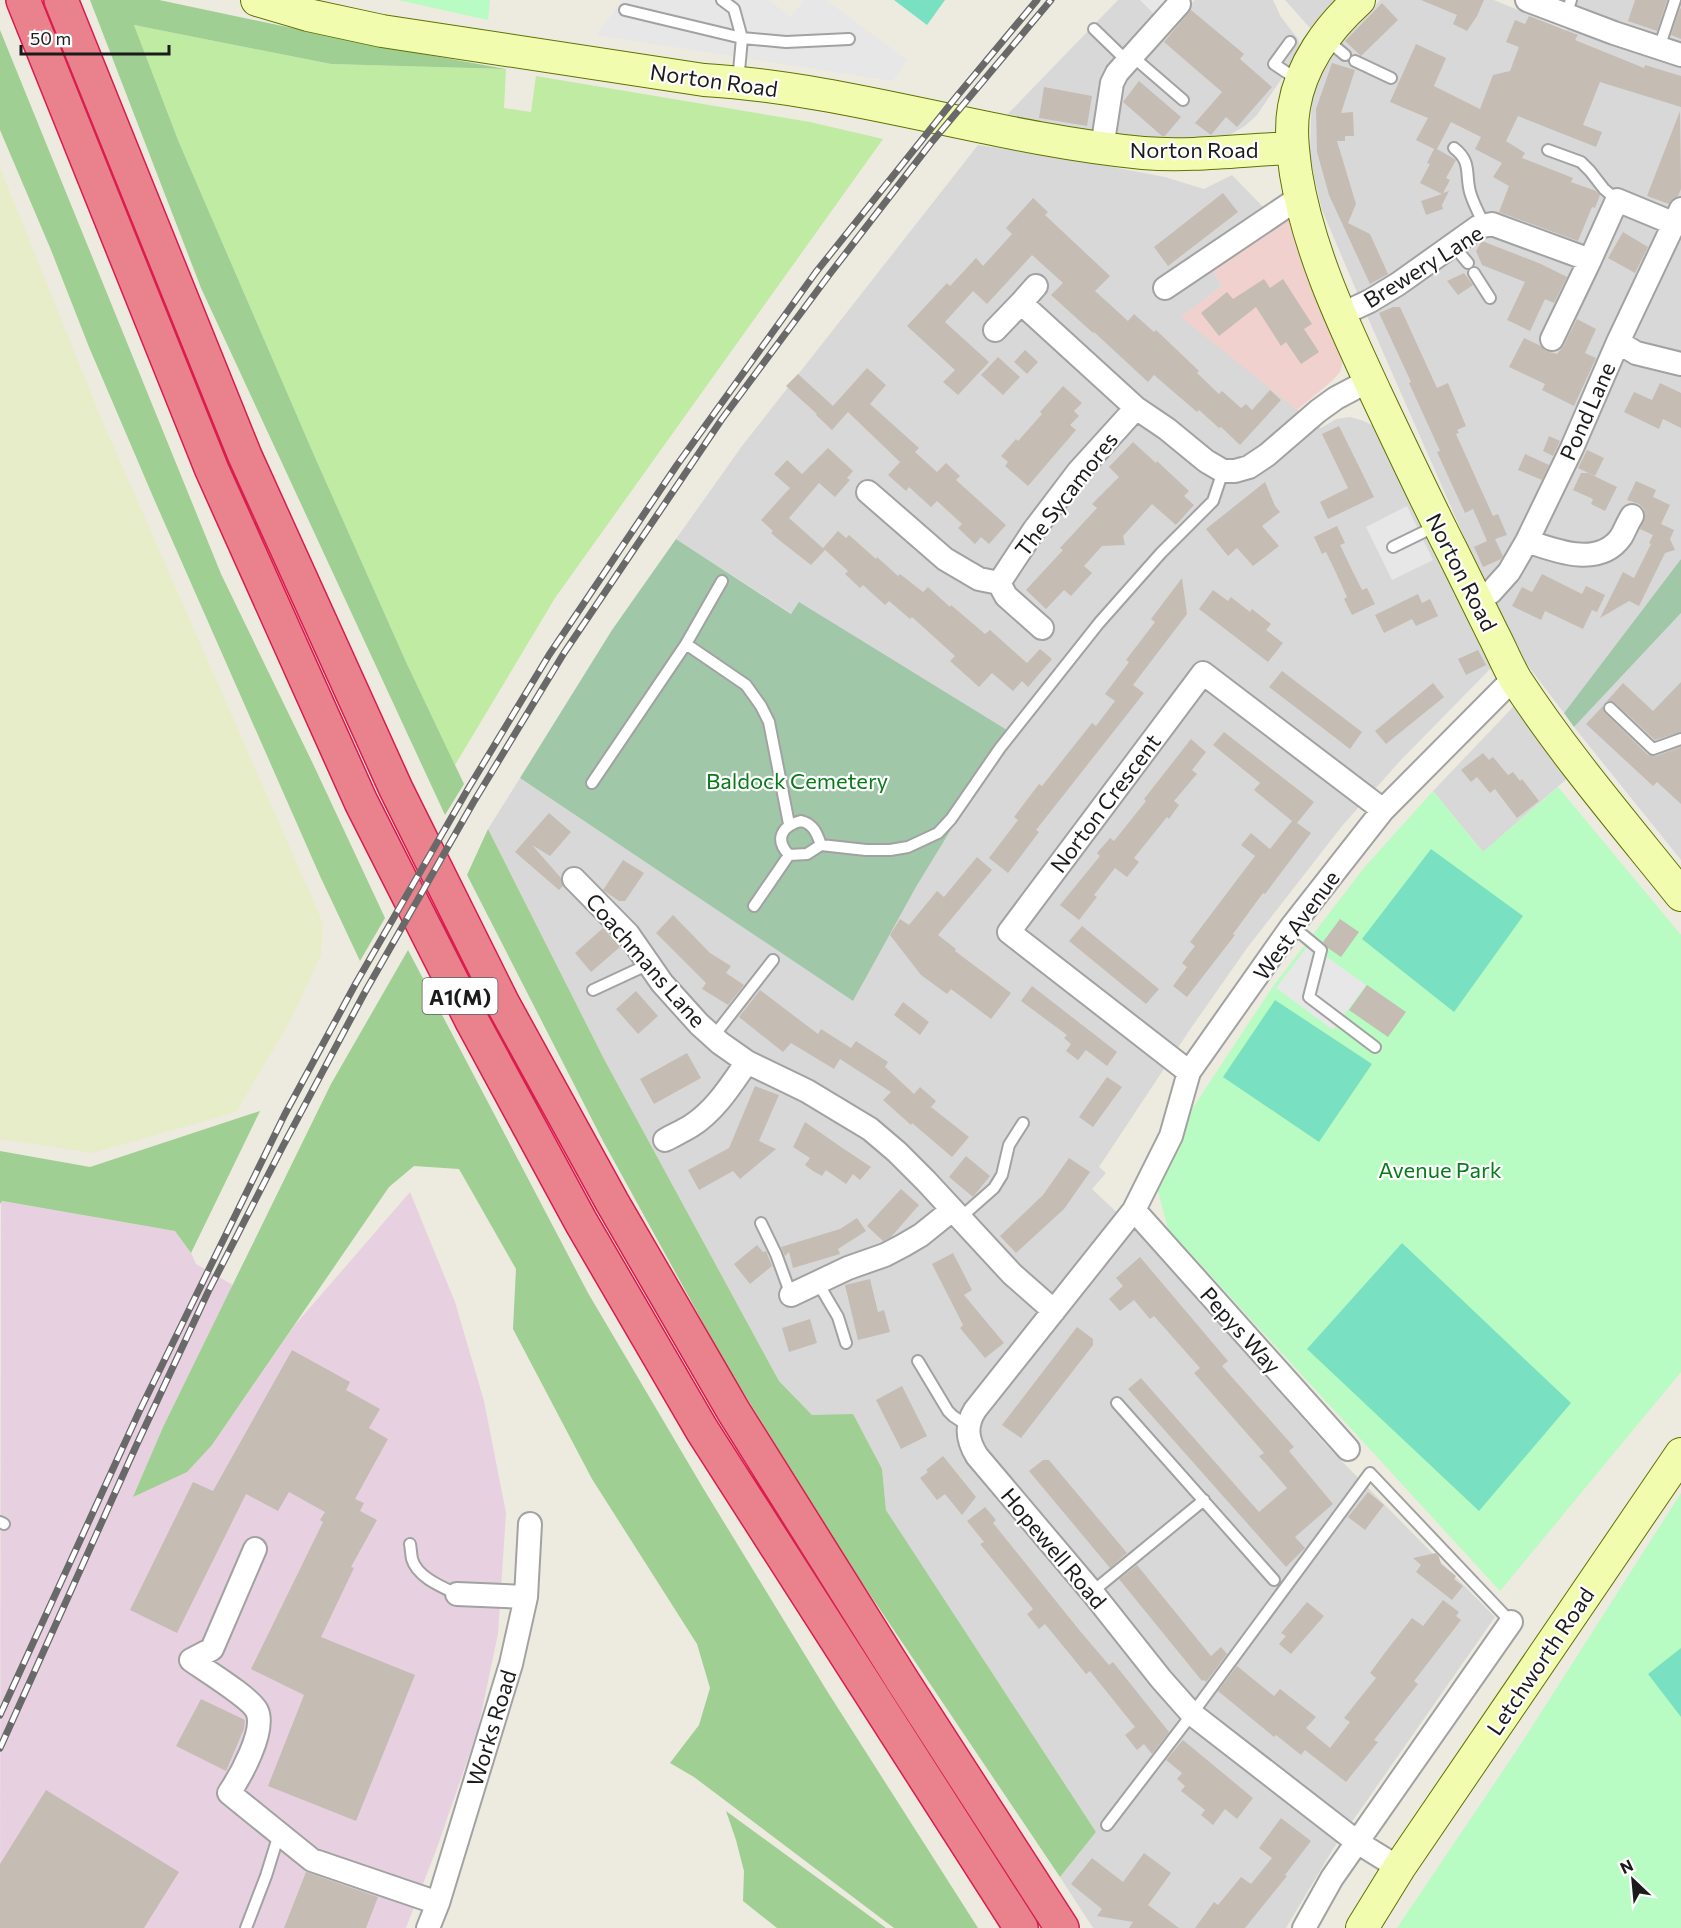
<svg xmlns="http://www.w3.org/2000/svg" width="1681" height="1928" font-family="Commissioner,sans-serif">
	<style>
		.residential { fill: #d9d8d8 }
		.commercial { fill: #f0d1cd }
		.industrial { fill: #e7d1e1 }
		.farmland { fill: #e8edc9 }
		.grass { fill: #c0eba2 }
		.forest { fill: #9fcf92 }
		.cemetery { fill: #9fc7a8 }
		.park { fill: #b8fbc3 }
		.pitch { fill: #79e1c1 }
		.parking { fill: #e7e7e7 }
		.building { fill: #c5bcb3 }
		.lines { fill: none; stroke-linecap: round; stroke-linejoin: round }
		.lane-casing { stroke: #a2a2a2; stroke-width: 14 }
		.street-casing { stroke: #a2a2a2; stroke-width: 26 }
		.secondary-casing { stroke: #5e7300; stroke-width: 34 }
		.highway-casing { stroke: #db1c4f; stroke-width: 36 }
		.lane { stroke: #fff; stroke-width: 10 }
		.street { stroke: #fff; stroke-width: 22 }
		.secondary { stroke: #f2fcaf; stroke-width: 32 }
		.highway { stroke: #e9828d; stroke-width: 33 }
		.rail-casing { stroke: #696969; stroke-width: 7 }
		.rail { stroke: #fff; stroke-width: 4.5; stroke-dasharray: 14; stroke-linecap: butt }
		.labels { text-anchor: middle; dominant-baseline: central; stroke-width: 4.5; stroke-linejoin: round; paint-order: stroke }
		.shield { fill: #fff; stroke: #5f5f5f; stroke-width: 1.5 }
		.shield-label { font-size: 21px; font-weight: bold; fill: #1b1b1b }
		.street-label { font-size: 22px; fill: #1b1b1b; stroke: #fff }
		.park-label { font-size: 22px; fill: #077b19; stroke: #fff }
	</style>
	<rect width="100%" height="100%" fill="#edeadf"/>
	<path class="residential" d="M1118,0H1273L1281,17L1298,39L1301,50L1257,115L1245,126L1231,134L1212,140L1188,144L1001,121Z
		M1285,0H1343L1311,29Z
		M1380,0H1494L1566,30L1576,0H1681V559L1564,713L1522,658L1480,573L1368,318L1322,210L1315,181L1310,157L1312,88L1329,54Z
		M978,145L1048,155L1165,177L1204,189L1232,175L1263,207L1278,219L1213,271L1222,286L1182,317L1321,428L1336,419L1350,417L1364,421L1373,426L1494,665L1400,761L1342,826L1247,948L1191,1028L1099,1167L1106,1173L1092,1189L1146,1240L1325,1444L1495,1617L1333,1849L1286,1928H1093L1060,1877L1096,1832L886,1510L882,1469L812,1415L779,1381L604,1059L488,829L520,778L853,1001L916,887L955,823L799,603L792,614L676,539L742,446Z
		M1681,613V860L1574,727Z
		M1515,705L1570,776L1483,852L1433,791Z"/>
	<path class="commercial" d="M1289,212L1341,354L1342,364L1340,372L1332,381L1297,410L1181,317L1222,286L1213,271Z"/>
	<path class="industrial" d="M410,1192L455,1302L484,1401L506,1513L498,1634L478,1729L438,1845L406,1928H0L1,1201L175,1231L191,1253L196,1264L233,1285L164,1425L134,1497L212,1445L294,1326Z"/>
	<path class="farmland" d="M0,168L101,418L323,923L321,955L289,1023L236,1112L93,1153L0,1139Z"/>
	<path class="grass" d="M134,25L331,64L506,69L504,108L531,112L536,76L810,122L883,139L555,598L455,765L407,664L314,455L178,140Z"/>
	<path class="forest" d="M90,0H159L373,45L506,69L331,64L134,25L178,140L314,455L407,664L464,784L445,815L201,288Z
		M0,30L221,574L314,766L385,918L360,961L320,876L154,499L89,347L51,250L0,130Z
		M488,829L604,1059L779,1381L812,1415L853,1414L882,1469L886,1510L1096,1832L1060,1877L840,1550L723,1359L603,1141L467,875Z
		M408,950L588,1293L703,1488L827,1691L978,1928H894L694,1777L670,1763L699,1725L710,1688L697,1644L592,1479L513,1329L516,1269L459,1169L414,1166L389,1187L212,1445L187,1472L133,1497L164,1425L331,1084Z
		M260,1111L191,1253L175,1231L2,1201L0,1204V1151L90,1167Z
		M726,1811L886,1928H777L743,1901L744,1871L736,1840Z"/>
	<path class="cemetery" d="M676,539L791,614L799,602L1015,735L955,823L916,887L853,1001L520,778L612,630Z
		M1681,559V613L1574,727L1564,713Z"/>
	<path class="park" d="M398,0H490L488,20Z
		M1558,787L1681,935V1372L1500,1591L1168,1229L1157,1187L1186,1118L1274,985L1364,868L1433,791L1483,852Z
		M1681,1493V1928H1397L1519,1747Z"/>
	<path class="pitch" d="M894,0H945L927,25Z
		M1431,849L1523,916L1454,1012L1362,939Z
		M1275,1000L1372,1064L1319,1142L1223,1077Z
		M1402,1243L1571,1403L1479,1511L1307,1349Z
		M1681,1648V1717L1648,1674Z"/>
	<path class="parking" d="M623,0H768L791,17L804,0H826L907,60L893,81L596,35Z
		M1140,0H1195L1168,28Z
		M1407,506L1433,560L1392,580L1366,527Z
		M1309,944L1366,985L1333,1030L1276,988Z"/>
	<path class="building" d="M1421,0H1484L1477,16L1467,31L1453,24L1457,15Z
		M1635,0H1667L1657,31L1628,21Z
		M1382,3L1398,20L1361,56L1345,41Z
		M1680,8L1681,9V39L1671,35Z
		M1191,10L1244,54L1240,59L1272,87L1237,127L1226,117L1211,135L1195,123L1222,92L1164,42Z
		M1529,16L1578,35L1575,40L1644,68L1645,65L1681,76V107L1600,82L1583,125L1602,132L1596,147L1518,116L1506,141L1525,153L1522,158L1573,178L1571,182L1596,191L1600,195L1595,208L1592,207L1578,241L1499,212L1509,186L1493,177L1502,163L1475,149L1481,137L1451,122L1437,149L1456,160L1446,178L1450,180L1443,193L1449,191L1442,205L1443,209L1426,215L1421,201L1442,194L1420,183L1430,164L1427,163L1434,149L1416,140L1428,118L1390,102L1416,44L1446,58L1434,86L1480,109L1493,75L1510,71L1519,47L1506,42L1515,20L1525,24Z
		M1332,63L1355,70L1341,113L1353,112L1354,136H1345V141H1337L1356,204L1348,223L1370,234L1388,274L1370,284L1329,195L1317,152L1316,109Z
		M1139,81L1181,117L1165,136H1162L1123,102Z
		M1044,87L1092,96L1087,126L1039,118Z
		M1680,111L1681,189L1678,196L1673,198L1669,204L1647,196Z
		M1223,193L1238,212L1168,266L1154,247Z
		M1033,198L1048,212L1045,215L1110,276L1095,291L1128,321L1134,314L1154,332L1156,330L1199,371L1197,373L1219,394L1222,391L1241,408L1246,404L1252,410L1270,390L1281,400L1240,445L1221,427L1219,428L1199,410L1197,412L1154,375L1148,382L1094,332L1093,333L1051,295L1063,283L1032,255L987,304L973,291L945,322L989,362L958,395L943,382L955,370L907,326L947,283L950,286L976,258L983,266L1012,234L1006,228Z
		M1623,232L1648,247L1635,273L1608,258Z
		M1482,241L1541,264L1567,277L1554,303L1545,299L1530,331L1507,320L1525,282L1482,265L1476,251Z
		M1464,273L1473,285L1458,295L1447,281Z
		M1264,279L1270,288L1283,279L1312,324L1304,329L1319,352L1301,364L1286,342L1281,346L1256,307L1219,336L1201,313L1227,292L1233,299Z
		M1393,307H1400L1437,388L1448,383L1466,426L1457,430L1459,433L1456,434L1493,516L1498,514L1507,535L1495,539L1503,556L1501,559L1483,567L1474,547L1487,541L1473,509L1465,513L1437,452L1440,451L1409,383L1411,382L1379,313Z
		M1577,319L1596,329L1585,353L1596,358L1574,406L1542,390L1545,384L1509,367L1524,338L1541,346L1546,351L1557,354L1564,345Z
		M1025,350L1038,362L1027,374L1014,362Z
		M998,357L1020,377L1003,395L981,375Z
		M867,368L886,385L870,404L919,448L915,452L937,472L946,463L960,476L956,480L1006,525L989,544L981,537L975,544L958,528L962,524L937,501L931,507L909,487L906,491L888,475L900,462L848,412L832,430L816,415L817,414L786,386L798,374L833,406Z
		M1660,383L1681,393V428L1663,419L1659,429L1624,412L1634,392L1652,400Z
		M1063,386L1082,403L1074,411L1079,416L1070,425L1076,430L1028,486L1005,466L1008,462L1001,456L1016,439L1018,441L1042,414L1040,412Z
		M1339,426L1374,497L1328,519L1320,502L1348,488L1322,434Z
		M1549,436L1560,441L1553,456L1543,451Z
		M1133,442L1156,463L1157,461L1189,491L1184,496L1194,505L1176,525L1152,504L1123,536L1125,545L1102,546L1084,566L1092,573L1071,596L1064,590L1046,609L1026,590L1063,550L1060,548L1097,508L1092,504L1119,477L1109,467Z
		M828,448L853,471L847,478L850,480L835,497L819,483L789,518L825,550L811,565L779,540L771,533L773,531L761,520L790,488L774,474L787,460L802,474Z
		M1587,450L1604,458L1595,476L1578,468Z
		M1525,454L1549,465L1542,480L1518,470Z
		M1581,473H1588L1617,487L1605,511L1591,504L1593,499L1573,490Z
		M1636,481L1656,490L1653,497L1670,505L1661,524L1674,530L1670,539L1675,550L1665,553L1639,606L1629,601L1600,618L1623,572L1634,578L1651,544L1649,543L1653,535L1640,529L1645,517L1644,509L1639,504L1627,500Z
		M1265,482L1275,506L1280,512L1262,526L1279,546L1253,566L1237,548L1228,556L1206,529Z
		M1337,526L1345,543L1340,545L1351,568L1362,590L1367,588L1375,604L1352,615L1344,599L1347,597L1337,575L1326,552L1322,554L1314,537Z
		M838,531L846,538L849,535L876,559L877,557L898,576L900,574L923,592L928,587L950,607L951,605L985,634L990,630L1027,663L1040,649L1052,659L1028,687L1022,681L1013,691L992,673L979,687L950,661L955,656L912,617L910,619L889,601L885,605L863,585L860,588L845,574L848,571L823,548Z
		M1542,574L1582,594L1586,586L1605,595L1597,612L1592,610L1583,629L1545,611L1541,620L1512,606L1522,587L1532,592Z
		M1182,578L1187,614L1133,685L1144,693L1036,830L1039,832L1008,873L989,858L1018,820L1014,817L1039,784L1042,786L1092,723L1096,726L1115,701L1105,694L1129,662L1126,660L1155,622L1151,619Z
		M1213,590L1228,601L1231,597L1250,612L1252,609L1271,624L1266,630L1283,643L1268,662L1199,609Z
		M1418,594L1422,603L1430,599L1438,616L1416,626L1412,619L1384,633L1375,615Z
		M1478,650L1486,665L1466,675L1458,659Z
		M1282,671L1362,732L1350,749L1269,687Z
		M1681,682V732L1655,740L1615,703L1607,701L1623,683L1653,711Z
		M1433,683L1444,697L1386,744L1375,731Z
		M1603,706L1605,713L1648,755L1656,756L1681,747V804L1657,782L1653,786L1586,724Z
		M1224,732L1314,802L1297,823L1311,833L1265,894L1263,893L1233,934L1235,935L1187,997L1173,986L1187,967L1182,963L1195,946L1190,942L1255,856L1241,845L1251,833L1270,849L1292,821L1254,790L1260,783L1213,745Z
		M1191,739L1206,752L1192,770L1197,774L1174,801L1179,805L1169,819L1167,817L1134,858L1139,862L1127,877L1115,868L1094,895L1097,897L1079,920L1060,905L1100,856L1097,853L1110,838L1114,841L1146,801L1144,799Z
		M1483,753L1489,760L1493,757L1508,775L1513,772L1520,781L1522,779L1539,801L1517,818L1495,789L1490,793L1477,777L1471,782L1461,770Z
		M549,813L571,832L550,856L532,845L561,878L563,886L559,890L515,852Z
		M977,857L992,870L938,935L956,949L955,951L1011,993L991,1019L951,989L947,994L921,975L890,935L900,919L909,925L937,891L944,897Z
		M623,860L644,873L625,901H619L603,890Z
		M673,915L710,953L731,966L726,973L744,985L728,1005L702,989L706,983L656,933Z
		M1340,919L1359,932L1341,957L1328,948L1323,942Z
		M1082,926L1159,989L1146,1004L1069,941Z
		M603,928L620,947L591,972L575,953Z
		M1367,985L1406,1012L1388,1037L1349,1010Z
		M1032,986L1117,1052L1107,1066L1086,1050L1078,1060L1066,1051L1071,1044L1064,1038L1067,1035L1021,1001Z
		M760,990L818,1034L821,1029L851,1048L856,1041L888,1062L885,1067L914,1094L920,1087L936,1101L931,1107L969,1137L952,1157L912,1123L911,1125L883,1100L891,1092L840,1059L834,1069L791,1043L783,1052L739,1017Z
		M636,991L658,1016L638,1034L616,1009Z
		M903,1002L929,1022L920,1035L894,1015Z
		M687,1053L701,1078L654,1104L640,1079Z
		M1107,1077L1122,1087L1093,1127L1079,1117Z
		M755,1086L779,1095L759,1141L776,1149L740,1179L733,1171L699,1190L688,1170L729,1148Z
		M805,1122L841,1147L871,1167L860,1180L853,1174L846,1184L826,1170L822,1176L813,1171L805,1165L810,1158L793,1147Z
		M966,1156L990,1176L973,1197L949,1177Z
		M1069,1158L1090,1172L1064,1209L1016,1253L1000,1236L1043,1195Z
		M901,1189L919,1205L891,1237L883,1241L867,1226Z
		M857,1218L866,1231L838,1249L840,1254L793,1268L789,1252L785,1256L781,1247L840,1229Z
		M757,1245L763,1252L766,1251L772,1266L750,1284L734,1264Z
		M953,1253L972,1290L964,1295L1004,1343L985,1358L960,1328L963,1325L932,1264Z
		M1140,1257L1228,1361L1222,1366L1294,1447L1289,1451L1333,1504L1295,1537L1305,1548L1286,1567L1128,1389L1141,1378L1259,1512L1287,1488L1259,1456L1264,1453L1194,1373L1200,1368L1154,1316L1150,1319L1134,1300L1120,1311L1109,1299L1123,1286L1116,1278Z
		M870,1279L878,1312L884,1310L890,1332L858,1340L845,1285Z
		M810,1319L817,1343L789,1352L782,1328Z
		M1077,1327L1093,1339V1345L1021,1438L1002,1425Z
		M292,1350L350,1382L346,1390L380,1409L369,1428L388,1439L355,1499L364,1503L360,1511L377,1520L351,1567L354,1568L321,1637L415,1675L356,1821L268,1786L304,1695L251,1669L323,1522L320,1520L325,1512L289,1492L278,1511L246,1494L177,1633L130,1610L193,1482L213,1491Z
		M902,1386L927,1436L901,1449L876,1400Z
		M943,1456L976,1497L962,1515L945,1494L937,1500L920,1478L928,1472L926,1470Z
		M1043,1460H1049L1127,1553L1110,1568L1029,1471Z
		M1368,1492L1384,1505L1365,1530L1348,1517Z
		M985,1507L996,1520L993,1523L1080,1631L1109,1665L1113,1662L1169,1732L1152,1754L1144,1744L1137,1750L1125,1735L1135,1727L1090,1671L1086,1674L1045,1624L1039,1629L1027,1614L1033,1609L980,1544L984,1542L967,1521Z
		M1436,1553L1439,1557L1441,1564L1456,1576L1454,1579L1463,1586L1452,1600L1416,1572L1421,1565L1413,1558Z
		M1137,1565L1211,1656L1221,1647L1227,1654L1206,1682L1204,1680L1202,1681L1119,1579Z
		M1443,1600L1459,1612L1456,1616L1461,1620L1414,1681L1418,1684L1374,1740L1378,1742L1346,1782L1305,1750L1301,1755L1276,1735L1274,1737L1218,1691L1237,1666L1274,1696L1280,1689L1316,1717L1306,1728L1330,1748L1350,1722L1344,1718L1376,1678L1370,1673L1387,1650L1412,1618L1423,1626Z
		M1307,1602L1324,1616L1291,1654L1279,1644L1286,1636L1281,1633Z
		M201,1699L245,1720L244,1729L226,1771L176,1746Z
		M1183,1740L1253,1798L1237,1819L1225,1809L1213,1825L1201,1815L1205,1810L1181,1791L1185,1786L1177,1779L1182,1773L1166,1760Z
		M46,1790L179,1872L144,1928H0V1864Z
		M1281,1818L1311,1841L1285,1875L1287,1876L1245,1928H1195L1214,1902L1218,1905L1241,1877L1251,1884L1272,1858L1259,1848Z
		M1144,1853L1171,1873L1148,1905L1179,1928H1129L1133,1922L1097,1916L1102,1909L1071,1884L1092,1858L1123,1882Z
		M306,1872L378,1897L366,1928H284Z"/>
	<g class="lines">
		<g class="lane-casing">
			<path id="lane" d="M722,0L734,9L742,38L786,42L849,39
				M625,10L742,38L738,82
				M1566,15L1571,0
				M1094,29L1127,61
				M1327,40L1345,55
				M1290,42L1274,64L1298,80
				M1659,48L1675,0
				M1132,56L1183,100
				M1355,61L1391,78
				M1454,148C1472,162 1465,173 1470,192C1473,203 1479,214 1484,224
				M1548,150L1581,162L1590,171L1604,189L1617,200
				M1452,244L1468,263
				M1474,273L1490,298
				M1393,547L1436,526
				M722,581L686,644L746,685L761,706L769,722L789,824
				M1610,708L1653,749L1681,739
				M592,783L686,644
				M801,821C814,824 817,834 821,845L807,854L789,855C774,839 782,826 801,821Z
				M821,845L866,850H890L908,847L938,833L951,819L1000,748L1099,623L1161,553L1213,501L1223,471
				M754,906L789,855
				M1292,926L1321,950L1309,997L1375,1047
				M593,990L649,964
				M713,1037L773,960
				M960,1218L994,1188L1002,1175L1009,1145L1023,1123
				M761,1223L776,1254L791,1295
				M818,1283L838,1317L846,1343
				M918,1361L948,1411L953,1416L968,1426
				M1117,1403L1274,1580
				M0,1522L4,1524
				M410,1544C411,1549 411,1554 412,1559C417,1577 442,1587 457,1594
				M1092,1592L1204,1500
				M1107,1825L1192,1714L1370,1473L1511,1622
				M246,1928L266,1876L279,1834"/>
		</g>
		<g class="street-casing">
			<path id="street" d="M1527,0L1614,33L1681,55
				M1102,148L1112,83L1117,73L1179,4
				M1165,288L1300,197
				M1021,303L1036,286
				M1340,315L1370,301L1398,284L1478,227L1492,224L1500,227L1590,260L1617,200L1675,224
				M995,330L1021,303L1136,408L1167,429L1206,461L1223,471H1235L1249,467L1267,455L1318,411L1336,398L1370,380
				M1552,339L1590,260
				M1618,342L1636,353L1681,364
				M868,492L945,559L979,579L999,583L1034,530L1078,472L1136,408
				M1527,541C1556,551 1599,568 1621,537C1625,530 1628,522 1632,516
				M999,583L1006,596L1042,628
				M1476,601L1491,592L1509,572L1527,541L1572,448L1618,342L1681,209
				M574,879L628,934L662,983L699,1024L720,1043L747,1062L807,1091L870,1129L897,1152L926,1181L1012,1274L1054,1311
				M1189,1072L1009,932L1203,673L1383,810
				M665,1140C674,1135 683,1131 691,1126C715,1111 731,1085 747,1062
				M1134,1210L1348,1449
				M791,1295L848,1268L885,1255L904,1245L921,1235L952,1210
				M255,1549L212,1649L191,1660C205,1670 251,1698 257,1711C266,1731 240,1777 229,1793L312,1860L438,1903
				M457,1594L526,1597
				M1399,1868L1357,1842L1192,1714L1161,1679L1092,1592L977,1456C967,1440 965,1426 975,1410L1134,1210L1171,1136L1189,1072L1292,926L1383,810L1515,677
				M428,1928L438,1903L511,1664L526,1597L530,1524
				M1304,1928L1332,1878L1511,1622"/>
		</g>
		<g class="secondary-casing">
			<path id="secondary" d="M257,0L308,15L382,31L704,80C853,89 995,139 1143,153C1192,157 1243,150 1292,148
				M1359,0C1328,28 1301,65 1294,107C1290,129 1293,152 1296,174C1309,252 1343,323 1376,394C1401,447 1426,500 1452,551C1466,579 1479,606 1493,634C1501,649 1507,665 1516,680C1565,755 1625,825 1681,895
				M1362,1928L1399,1868L1681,1454"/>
		</g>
		<g class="highway-casing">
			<path id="highway" d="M23,0L212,470L361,802L473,1023L581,1222L702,1430L1021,1928
				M61,0L245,456L396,789L503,1004L612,1202L734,1412L902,1680L1062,1928"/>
		</g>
		<use href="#lane" class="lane"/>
		<use href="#street" class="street"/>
		<use href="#secondary" class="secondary"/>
		<use href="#highway" class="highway"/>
		<g class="rail-casing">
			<path id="rail" d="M0,1715L139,1412L285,1114L356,983L468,789L549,655L677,465L816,272L957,96L1037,0
				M0,1748L137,1444L208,1292L283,1146L365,992L473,803L564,653L722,419L829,275L931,143L1051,0"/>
		</g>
		<use href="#rail" class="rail"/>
	</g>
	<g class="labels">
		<rect class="shield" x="422.5" y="978" width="75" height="36" rx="4.5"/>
		<g class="shield-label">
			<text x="460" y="996">A1(M)</text>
		</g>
		<g class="street-label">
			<text transform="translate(714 80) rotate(8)">Norton Road</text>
			<text x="1194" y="149">Norton Road</text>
			<text transform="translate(1423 266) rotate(-32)">Brewery Lane</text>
			<text transform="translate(1587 411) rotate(-66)">Pond Lane</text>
			<text transform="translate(1066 494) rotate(-52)">The Sycamores</text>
			<text transform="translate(1462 572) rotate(63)">Norton Road</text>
			<text transform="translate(1105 803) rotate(-53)">Norton Crescent</text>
			<text transform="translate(1296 925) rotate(-54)">West Avenue</text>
			<text transform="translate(646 960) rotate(49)">Coachmans Lane</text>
			<text transform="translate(1241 1330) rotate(48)">Pepys Way</text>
			<text transform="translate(1054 1548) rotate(50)">Hopewell Road</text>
			<text transform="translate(1540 1661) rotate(-56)">Letchworth Road</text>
			<text transform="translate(491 1728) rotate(-73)">Works Road</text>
		</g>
		<g class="park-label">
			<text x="797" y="780">Baldock Cemetery</text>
			<text x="1440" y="1169">Avenue Park</text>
		</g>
	</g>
	<g transform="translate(1633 1880) rotate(334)" stroke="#ffffff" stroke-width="4.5" paint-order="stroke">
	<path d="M0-4.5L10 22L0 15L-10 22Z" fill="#1b1b1b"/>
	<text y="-9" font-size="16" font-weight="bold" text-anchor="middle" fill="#1b1b1b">N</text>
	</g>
	<path d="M21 45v9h148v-9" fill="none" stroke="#1b1b1b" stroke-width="3"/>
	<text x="30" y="45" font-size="18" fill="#1b1b1b" stroke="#ffffff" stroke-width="4.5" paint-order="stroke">50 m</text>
</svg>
